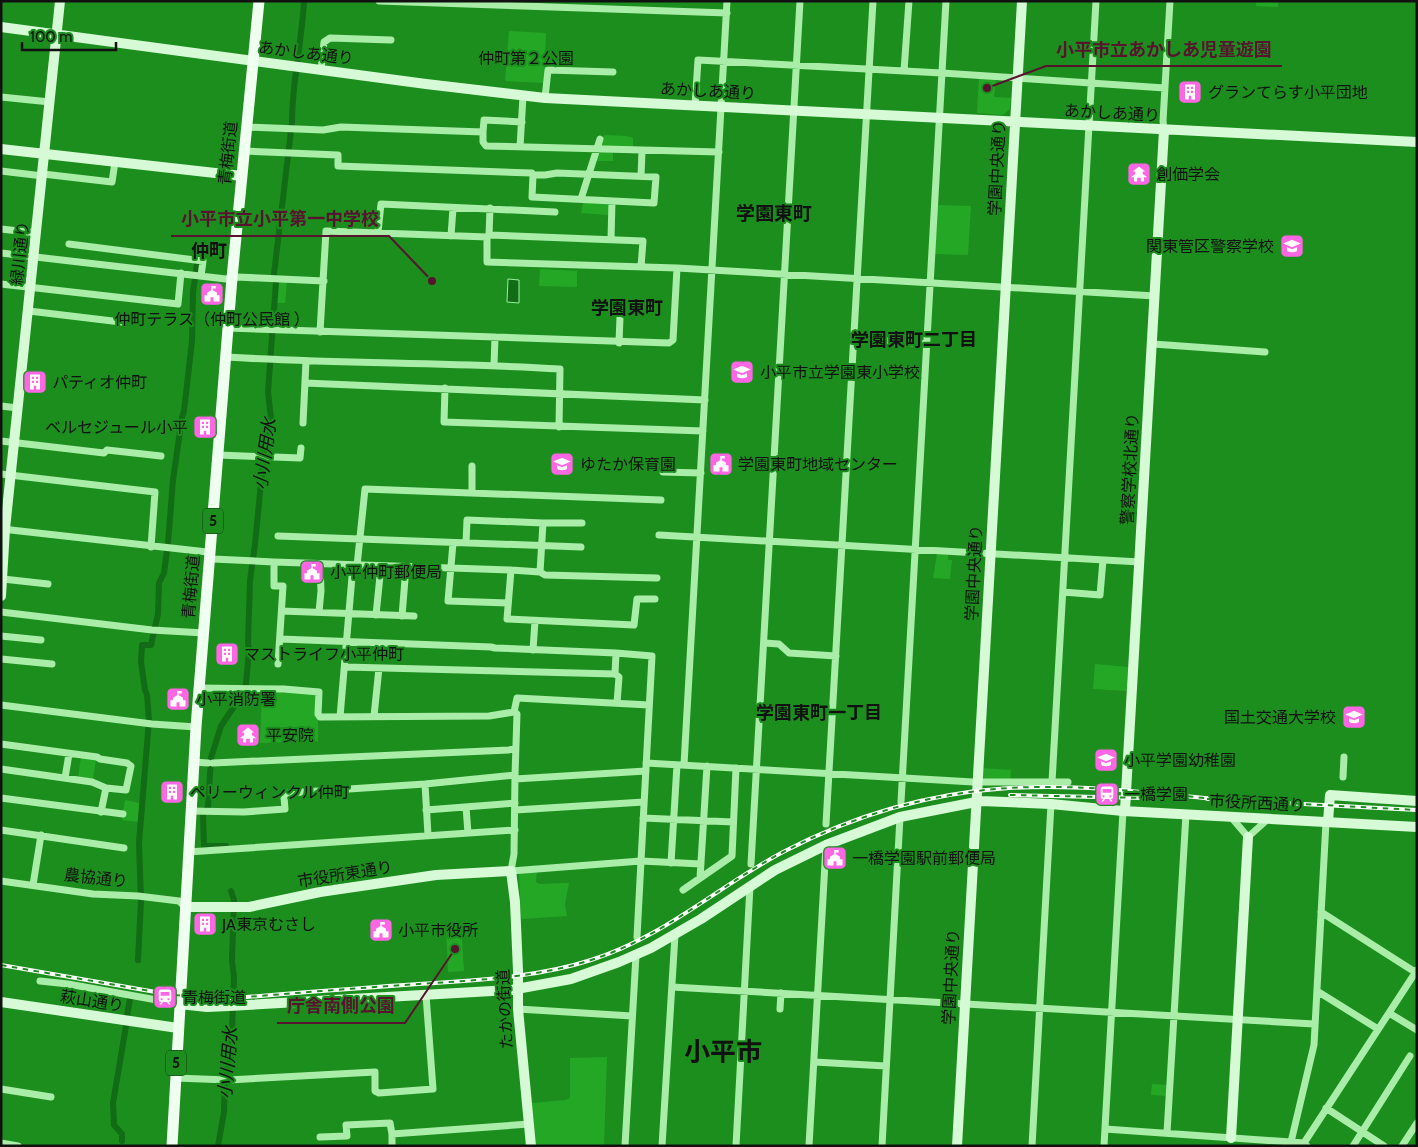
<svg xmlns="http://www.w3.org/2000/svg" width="1418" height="1147" font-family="Cabin,'Noto Sans JP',sans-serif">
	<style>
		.green { fill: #25a726 }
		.water { fill: #126c15; stroke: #9cef9c }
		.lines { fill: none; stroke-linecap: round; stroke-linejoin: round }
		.canal { stroke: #126c15; stroke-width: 6 }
		.street { stroke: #a9eda9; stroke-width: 7 }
		.secondary { stroke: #d6fad6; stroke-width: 10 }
		.primary { stroke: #effff0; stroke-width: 11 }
		.rail-casing { stroke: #fff; stroke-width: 4 }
		.rail { stroke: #1c8e1e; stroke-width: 2; stroke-dasharray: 5.5; stroke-linecap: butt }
		.labels { text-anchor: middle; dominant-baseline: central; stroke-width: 4; stroke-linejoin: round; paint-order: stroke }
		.shield { fill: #1c8e1e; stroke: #143615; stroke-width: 1 }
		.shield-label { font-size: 15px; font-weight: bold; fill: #111 }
		.street-label { font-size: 16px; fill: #111; stroke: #1c8e1e }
		.park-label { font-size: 16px; fill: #111; stroke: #1c8e1e }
		.poi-label { font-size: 16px; fill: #111; stroke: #1c8e1e; text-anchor: start }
		.neighbourhood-label { font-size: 18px; font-weight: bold; fill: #111; stroke: #1c8e1e }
		.water-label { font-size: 18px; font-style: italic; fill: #111; stroke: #1c8e1e }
		.quarter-label { font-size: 19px; font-weight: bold; fill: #111; stroke: #1c8e1e }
		.town-label { font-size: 26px; font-weight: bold; fill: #111; stroke: #1c8e1e }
		.leader { fill: none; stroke: #58142f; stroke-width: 2 }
		.callout-dot { fill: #58142f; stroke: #1c8e1e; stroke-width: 2 }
		.callout-label { font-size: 18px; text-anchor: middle; font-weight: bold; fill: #58142f; stroke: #1c8e1e; stroke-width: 4; stroke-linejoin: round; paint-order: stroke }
	</style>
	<rect width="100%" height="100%" fill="#1c8e1e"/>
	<path class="green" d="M1256,1H1278V7L1256,6Z
		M509,31L546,33L544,83L505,81Z
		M979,78L996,79L994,97L1011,98L1010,109L1003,115L977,113Z
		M604,135L626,136L633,138V148L603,147L601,144Z
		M601,151L613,152V161H596L598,153Z
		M583,202L607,203L610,206L609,215L581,213Z
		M937,205L971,206L968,255L935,254Z
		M540,269L577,271V287L539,286Z
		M278,281L287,282L285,303H276Z
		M937,554L948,555V560H952L950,579L933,578Z
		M1095,664L1128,667L1127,691L1093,689Z
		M262,692L318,693V741L260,743Z
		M81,757L96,759L93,780L78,778Z
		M981,768L1011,770L1010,783L980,781Z
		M125,800L140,803L139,822L122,820Z
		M537,870L536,882L539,884L569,883L565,904L567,916L522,919L521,917L519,874Z
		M446,926H461L464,971L448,972Z
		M607,1057L604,1146H536L532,1103L566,1100L570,1098V1058Z
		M1152,1084L1167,1085V1096L1151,1095Z"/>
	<path class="water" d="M508,279L519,280V303L507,302Z"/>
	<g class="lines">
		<path class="canal" d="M226,846H204L203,814L208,807L211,758L221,726L243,693L246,684L249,650L248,643L250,581L255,544L266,432L271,418L268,392L276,282L274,274L292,122C292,81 302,41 304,1
			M138,960L141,901L139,843L149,720L147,695L145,690L141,662L142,645H151L158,614L159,583L164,573L168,543L173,480L182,417L184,411L192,341L193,292L198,258
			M127,1016L130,999
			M122,1141V1134L114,1125L113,1103L126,1026
			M218,1146L224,1112L225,1077L231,1059L234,978L232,960L234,900L231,891"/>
		<path class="street" d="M379,1L727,13
			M321,70L324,42L330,38L391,40
			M904,71L909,1
			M1,97L50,102
			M545,98L548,70L613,72
			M695,105L698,60L942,73L1165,88
			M246,127L323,130L341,127L483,132V142L486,146L719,152
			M1164,130L1163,121L1170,1
			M483,132L484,120L522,122
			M520,147L523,96
			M244,151L338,155V166L532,173L533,175H545L557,173L656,177L654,203L532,197L533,175
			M1,171L43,176
			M43,174L112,182L115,162
			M641,176L642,151
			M581,199L600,139
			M1,229L37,233
			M378,232L381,204L555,212
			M489,235L490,208
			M451,236L453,208
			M487,237L489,235L643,241L641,267
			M611,239L612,201
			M69,244L203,261L201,276
			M1,253L226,279L237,277L324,281
			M1,284L178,304L181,273
			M29,311L121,322
			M228,328L669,343L673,340L677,268
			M320,332L326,231L487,237V262L677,268L1155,296
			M854,338L927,344
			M619,343L620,317
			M1153,344L1265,352
			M226,357C337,364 449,362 560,369L559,427
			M494,365L495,337
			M305,383L705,400
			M445,388L444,422L703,431
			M1,406L18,408
			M303,423L306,361
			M1,441L104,453L107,450L161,456
			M218,455L300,458L301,448
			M663,472L701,473
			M1,474L155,492L151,547
			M472,492V466
			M2,529L207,552L213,559L274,562L511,570L540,572L545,575L657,578
			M659,535L1140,562
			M278,536L581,547
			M453,543L448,601L508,603
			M466,543L467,520L543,523
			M274,562V586H283L278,664
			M357,566L365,489L661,500
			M511,570L507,619L634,625L637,599H655
			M540,572L543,523H582
			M3,579L48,584
			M1063,592L1100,595L1103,560
			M282,611L414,616
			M1,612L152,630L204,633
			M319,612L321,591L320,564
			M376,615L381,566
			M402,616L406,567
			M1,636L41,640
			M280,639L491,647L495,648L616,653L652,656L641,861L511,871L514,854L515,775L517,714L514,712L517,698L649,705
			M764,643L779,644L789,653L836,656
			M533,650L535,621
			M616,653L615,674L619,677L617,703
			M1,659L52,664
			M345,667L615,674
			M199,688L284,689L319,692L318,714L320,717L489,716L514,712
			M1,705L152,724L196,727
			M374,716L379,668
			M340,717L353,565
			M1,744L97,757L100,759L127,763L131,766L126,790L106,788L92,782L1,769
			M193,762L208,763
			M213,763L509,750L515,748
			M646,763L973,782H1068
			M684,765L727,1
			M1343,777L1344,757
			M65,778L69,754
			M515,779L646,771
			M1052,782L1096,1
			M425,784L428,835
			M1,798L123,814
			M901,802L946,1
			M466,807L468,833
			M426,810L515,803
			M515,810L644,802
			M190,811L244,812L285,809L284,797L288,793L425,784L515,775
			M101,812L106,788
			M1231,817L1248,837L1268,819
			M643,818L733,822
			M826,824L873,1
			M1,830L124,848
			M188,852L515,830
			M671,863L677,765
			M751,864L800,1
			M700,878L707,766
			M1,881L93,894L138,896L179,901L185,907
			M33,885L41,835
			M683,890L732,856L736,768
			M1321,912L1415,972
			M637,937L641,861L701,864
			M40,981L68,984L179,1004
			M672,987L1314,1024
			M1317,991L1378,1029
			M518,1009L632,1016
			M780,1009L781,993
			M1389,1013L1417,1030
			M814,1062L886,1066
			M175,1078L228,1080L375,1072V1091L379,1093L433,1089L426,995
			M1,1089L51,1097
			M1326,1108L1384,1146
			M1105,1129L1291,1142L1304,1143L1307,1146
			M1167,1133L1186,814
			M392,1134V1146
			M320,1137L347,1136L346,1125L390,1123L392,1134L529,1124
			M1291,1142L1314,1045L1326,822
			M1,1143L18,1146
			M1304,1143L1417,970
			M625,1146L636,955
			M662,1146L675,935
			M736,1146L750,886
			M809,1146L826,845
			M882,1146L900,817
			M1032,1146L1051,804
			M1104,1146L1123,811
			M1353,1146L1410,1056
			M1402,1146L1417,1123"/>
		<path class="secondary" d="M1,27L426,84L545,98L1417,142
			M1,149L242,176
			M1,596L5,529L60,1
			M1125,810L1164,130
			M1328,822L1330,795L1417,801
			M185,907H249L320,892L436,875L511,871L515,902L518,971V1009L531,1146
			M1,1002L178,1028
			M179,1004L207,1007L229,1006L511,990L571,979L619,962L651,948L701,919L775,870L826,845L900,817L981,801L1051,804L1123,811L1417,827
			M1231,1138L1248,837
			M957,1146L1022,1"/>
		<path class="primary" d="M172,1146L196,727L232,278L259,1"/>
		<g class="rail-casing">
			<path id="rail" d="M1010,795L1145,798
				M1207,799L1417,810
				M1,965L173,995L208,998H234C296,993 357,988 419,984C477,980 535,978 591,960C664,937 717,887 783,852C852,816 930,793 1009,788C1077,784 1146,792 1214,799"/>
		</g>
		<use href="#rail" class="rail"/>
	</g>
	<defs>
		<g id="building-square" transform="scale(1.25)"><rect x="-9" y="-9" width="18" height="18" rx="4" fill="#fe66e4" stroke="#1c8e1e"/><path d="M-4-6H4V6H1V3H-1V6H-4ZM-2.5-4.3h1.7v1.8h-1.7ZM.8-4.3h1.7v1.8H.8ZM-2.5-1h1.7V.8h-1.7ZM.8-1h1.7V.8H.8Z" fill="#fff"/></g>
		<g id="temple-square" transform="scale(1.25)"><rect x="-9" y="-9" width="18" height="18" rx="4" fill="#fe66e4" stroke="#1c8e1e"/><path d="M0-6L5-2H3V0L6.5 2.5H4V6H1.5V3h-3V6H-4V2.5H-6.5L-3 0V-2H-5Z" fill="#fff"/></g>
		<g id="university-square" transform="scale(1.25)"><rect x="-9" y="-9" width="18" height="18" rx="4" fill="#fe66e4" stroke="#1c8e1e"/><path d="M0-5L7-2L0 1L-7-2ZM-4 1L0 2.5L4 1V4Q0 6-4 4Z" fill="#fff"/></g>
		<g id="civic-square" transform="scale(1.25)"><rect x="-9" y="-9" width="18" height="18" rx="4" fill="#fe66e4" stroke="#1c8e1e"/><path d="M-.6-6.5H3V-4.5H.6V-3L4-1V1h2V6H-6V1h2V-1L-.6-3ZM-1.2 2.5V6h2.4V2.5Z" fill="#fff"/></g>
		<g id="school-square" transform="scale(1.25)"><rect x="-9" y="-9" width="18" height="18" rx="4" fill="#fe66e4" stroke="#1c8e1e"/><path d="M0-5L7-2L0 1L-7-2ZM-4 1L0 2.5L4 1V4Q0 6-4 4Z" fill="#fff"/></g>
		<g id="station-square" transform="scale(1.25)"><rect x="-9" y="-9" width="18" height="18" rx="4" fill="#fe66e4" stroke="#1c8e1e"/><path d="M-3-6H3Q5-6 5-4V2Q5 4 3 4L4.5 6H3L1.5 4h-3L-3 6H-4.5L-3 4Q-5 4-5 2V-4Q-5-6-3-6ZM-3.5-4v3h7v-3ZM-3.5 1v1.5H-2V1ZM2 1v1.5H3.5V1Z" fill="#fff"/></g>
	</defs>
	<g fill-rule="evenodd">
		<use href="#building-square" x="1190" y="92"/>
		<use href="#temple-square" x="1139" y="174"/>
		<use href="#university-square" x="1292" y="246"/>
		<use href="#civic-square" x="212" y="294"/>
		<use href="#school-square" x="742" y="372"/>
		<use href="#building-square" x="35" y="382"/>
		<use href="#building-square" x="205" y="427"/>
		<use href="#school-square" x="562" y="464"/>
		<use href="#civic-square" x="721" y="464"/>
		<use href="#civic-square" x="312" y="572"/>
		<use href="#building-square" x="227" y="654"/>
		<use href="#civic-square" x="178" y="699"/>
		<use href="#school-square" x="1354" y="717"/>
		<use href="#temple-square" x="248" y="735"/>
		<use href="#school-square" x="1106" y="760"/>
		<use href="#building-square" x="172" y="792"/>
		<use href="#station-square" x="1107" y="794"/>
		<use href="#civic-square" x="835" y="858"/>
		<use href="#building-square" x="205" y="924"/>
		<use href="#civic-square" x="381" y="930"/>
		<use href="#station-square" x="165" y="997"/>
	</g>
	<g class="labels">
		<g class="shield">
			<rect x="203" y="508.5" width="20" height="25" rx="4"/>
			<rect x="166" y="1050.5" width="20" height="25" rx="4"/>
		</g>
		<g class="shield-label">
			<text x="213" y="521">5</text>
			<text x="176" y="1063">5</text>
		</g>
		<g class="street-label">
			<text transform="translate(306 53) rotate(7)">あかしあ通り</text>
			<text transform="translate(708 91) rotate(3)">あかしあ通り</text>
			<text transform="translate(1112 113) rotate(3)">あかしあ通り</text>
			<text transform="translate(228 153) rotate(-84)">青梅街道</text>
			<text transform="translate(997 168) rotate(-87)">学園中央通り</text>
			<text transform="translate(20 253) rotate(-84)">緑川通り</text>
			<text transform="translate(1130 469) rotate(-87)">警察学校北通り</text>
			<text transform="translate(974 573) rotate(-87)">学園中央通り</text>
			<text transform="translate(191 587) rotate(-85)">青梅街道</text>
			<text transform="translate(1257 803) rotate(3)">市役所西通り</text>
			<text transform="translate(345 874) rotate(-9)">市役所東通り</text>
			<text transform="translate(96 878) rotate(6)">農協通り</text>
			<text transform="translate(951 977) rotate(-87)">学園中央通り</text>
			<text transform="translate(92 1001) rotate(9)">萩山通り</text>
			<text transform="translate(505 1009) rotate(-93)">たかの街道</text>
		</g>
		<g class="park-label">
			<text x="526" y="58">仲町第２公園</text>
		</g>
		<g class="poi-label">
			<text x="1208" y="92">グランてらす小平団地</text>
			<text x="1156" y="174">創価学会</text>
			<text x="1274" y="246" text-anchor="end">関東管区警察学校</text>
			<text x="212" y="319" text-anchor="middle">仲町テラス（仲町公民館 ）</text>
			<text x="760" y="372">小平市立学園東小学校</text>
			<text x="52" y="382">パティオ仲町</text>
			<text x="188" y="427" text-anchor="end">ベルセジュール小平</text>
			<text x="580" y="464">ゆたか保育園</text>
			<text x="738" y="464">学園東町地域センター</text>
			<text x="330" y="572">小平仲町郵便局</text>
			<text x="244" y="654">マストライフ小平仲町</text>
			<text x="196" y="699">小平消防署</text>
			<text x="1336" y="717" text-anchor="end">国土交通大学校</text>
			<text x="266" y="735">平安院</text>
			<text x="1124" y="760">小平学園幼稚園</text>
			<text x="190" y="792">ペリーウィンクル仲町</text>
			<text x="1124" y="794">一橋学園</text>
			<text x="852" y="858">一橋学園駅前郵便局</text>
			<text x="222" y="924">JA東京むさし</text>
			<text x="398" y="930">小平市役所</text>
			<text x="182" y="997">青梅街道</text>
		</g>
		<g class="neighbourhood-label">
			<text x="209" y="251">仲町</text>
			<text x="627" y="308">学園東町</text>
			<text x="914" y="340">学園東町二丁目</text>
			<text x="819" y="713">学園東町一丁目</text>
		</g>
		<g class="water-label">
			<text transform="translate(265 454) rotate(-82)">小川用水</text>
			<text transform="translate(228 1063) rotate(-85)">小川用水</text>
		</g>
		<g class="quarter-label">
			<text x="774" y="213">学園東町</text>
		</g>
		<g class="town-label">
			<text x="723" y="1052">小平市</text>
		</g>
	</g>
	<path class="leader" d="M987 88L1046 66H1282M432 281L389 236H171M455 949L405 1023H277"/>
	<g class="callout-dot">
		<circle cx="987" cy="88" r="5"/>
		<circle cx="432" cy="281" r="5"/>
		<circle cx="455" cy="949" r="5"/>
	</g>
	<g class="callout-label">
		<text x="1164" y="56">小平市立あかしあ児童遊園</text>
		<text x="280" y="225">小平市立小平第一中学校</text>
		<text x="341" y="1012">庁舎南側公園</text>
	</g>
	<rect width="1418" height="1147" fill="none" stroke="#111111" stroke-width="5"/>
	<path d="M22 42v8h94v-8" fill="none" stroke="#111111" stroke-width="2.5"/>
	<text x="30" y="42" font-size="15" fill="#111111" stroke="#1c8e1e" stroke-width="4" paint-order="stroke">100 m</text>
</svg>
